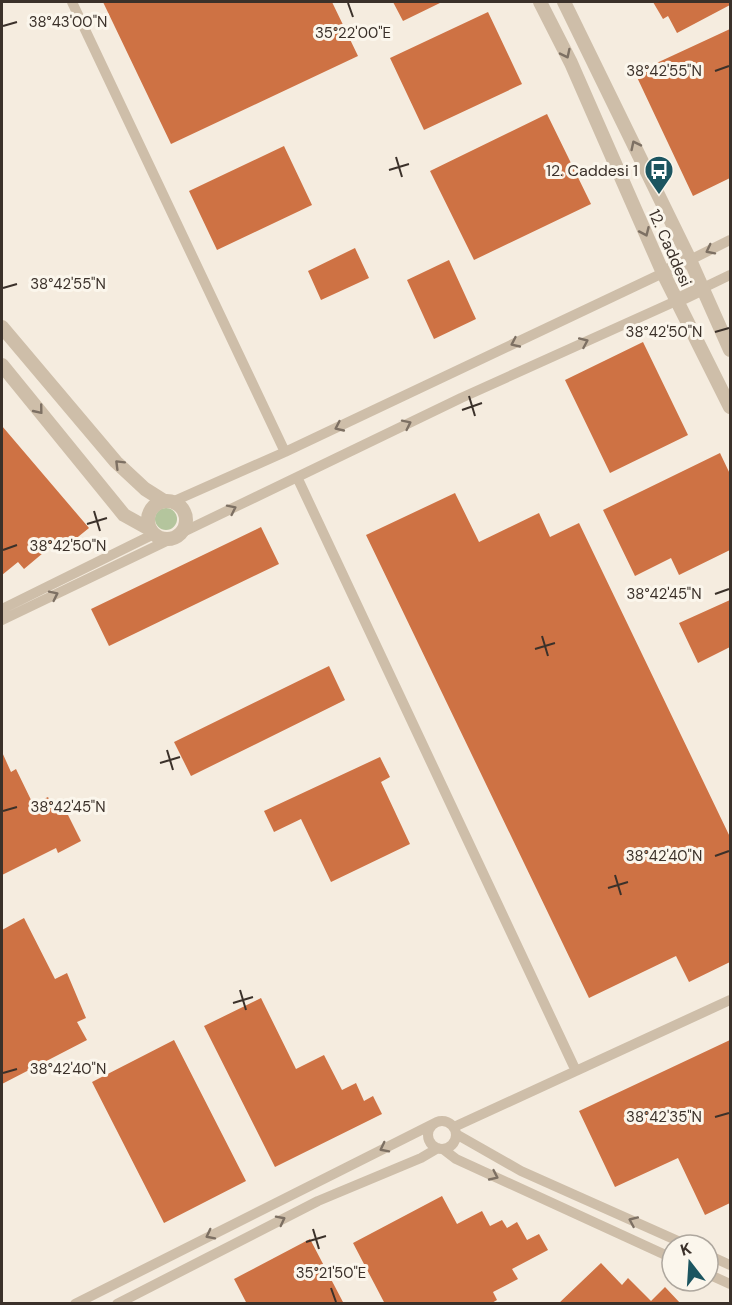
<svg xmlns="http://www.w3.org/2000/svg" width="732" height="1305" font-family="'DM Sans',sans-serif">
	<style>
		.green { fill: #b4c59d }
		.building { fill: #ce7244 }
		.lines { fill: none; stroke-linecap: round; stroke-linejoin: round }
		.minor { stroke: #cebea9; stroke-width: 10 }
		.tertiary { stroke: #cebea9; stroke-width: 14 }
		.oneway { stroke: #7d7063 }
		.ticks { fill: none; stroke: #3b312a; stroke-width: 2 }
		.labels { text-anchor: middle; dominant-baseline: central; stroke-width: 6; stroke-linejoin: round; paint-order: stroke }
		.poi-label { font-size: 16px; fill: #3b312a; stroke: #fbf6ec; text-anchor: end }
		.street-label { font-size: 16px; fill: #3b312a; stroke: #fbf6ec }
		.ticks-label { font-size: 15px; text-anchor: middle; fill: #3b312a; stroke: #fbf6ec; stroke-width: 6; stroke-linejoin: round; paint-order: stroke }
	</style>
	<rect width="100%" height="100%" fill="#f5ecdf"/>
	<path class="green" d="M155 519a11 11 0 1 1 22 0a11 11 0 1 1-22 0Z"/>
	<path class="building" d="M103,2H332L358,56L171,144Z
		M393,2H442L403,21Z
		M653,2H730V5L677,33L668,16L663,19Z
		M488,12L522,84L424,130L390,58Z
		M730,29V178L693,196L635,73Z
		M547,114L591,204L474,260L430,171Z
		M284,146L312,205L217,250L189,191Z
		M355,248L369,278L321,300L308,271Z
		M449,260L476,319L434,339L407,280Z
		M643,342L688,435L610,473L565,380Z
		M2,426L89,528L68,545L62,537L24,569L18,562L2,575Z
		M720,453L730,474V550L679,575L671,558L635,576L603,510Z
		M455,493L479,542L539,513L550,537L579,523L730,837V962L689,982L676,956L589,998L366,535Z
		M261,527L279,564L109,646L91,609Z
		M730,600V647L698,663L679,623Z
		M329,666L345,700L191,776L174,742Z
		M2,752L11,772L16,769L33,804L48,797L53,807L57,805L61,813L66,811L81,841L58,853L56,848L2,875Z
		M380,757L390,777L381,782L410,844L331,882L301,819L274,832L264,811Z
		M24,918L55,979L67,973L86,1018L77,1022L87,1040L2,1084V930Z
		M261,998L296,1069L324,1055L342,1090L356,1083L364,1101L373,1096L382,1114L275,1167L204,1026Z
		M174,1040L246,1181L164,1223L92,1082Z
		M730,1040V1203L705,1215L678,1158L615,1187L579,1111Z
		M442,1196L457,1224L482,1211L490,1226L502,1220L507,1228L517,1222L527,1240L539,1234L548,1250L512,1269L518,1279L493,1292L497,1300L490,1304H385L353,1243Z
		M310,1239L344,1304H247L234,1279Z
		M601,1263L622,1285L628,1278L651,1301L665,1287L681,1304H558Z"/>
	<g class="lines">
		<path class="minor" d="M72,2L285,452
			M690,260L730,240
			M703,288L730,275
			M297,477L576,1071
			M172,502L285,452L663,273
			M179,534L461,398L676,301
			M2,609L154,534
			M2,620L175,537
			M428 1135a14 14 0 1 1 28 0a14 14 0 1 1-28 0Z
			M454,1127L730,1000
			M456,1134L521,1171L687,1245
			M443,1149L456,1159L672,1258
			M708,1255L730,1265
			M708,1274L730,1284
			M75,1304L437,1122
			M117,1304L318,1201L421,1158L438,1148"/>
		<path class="tertiary" d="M540,2L571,63L663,273L730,407
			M564,2L690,260L730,350
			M663,273L690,260
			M676,301L703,288
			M2,327L116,462L145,489L164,501
			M2,365L124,515L151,530
			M148 520a19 19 0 1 1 38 0a19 19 0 1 1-38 0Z"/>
	</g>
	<defs><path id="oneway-chevron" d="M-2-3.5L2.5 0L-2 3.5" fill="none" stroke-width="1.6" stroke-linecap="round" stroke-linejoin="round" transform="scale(1.5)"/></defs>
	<g class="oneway">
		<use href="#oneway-chevron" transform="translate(566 54) rotate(64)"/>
		<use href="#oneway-chevron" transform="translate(635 145) rotate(-116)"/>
		<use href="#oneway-chevron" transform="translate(645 232) rotate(66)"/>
		<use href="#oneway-chevron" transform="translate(710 250) rotate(153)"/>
		<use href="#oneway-chevron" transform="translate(584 342) rotate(-24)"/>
		<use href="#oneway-chevron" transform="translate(515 343) rotate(155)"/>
		<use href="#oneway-chevron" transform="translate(39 410) rotate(51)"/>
		<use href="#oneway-chevron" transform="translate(407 424) rotate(-26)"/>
		<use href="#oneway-chevron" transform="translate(339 427) rotate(155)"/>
		<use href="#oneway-chevron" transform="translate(119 464) rotate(-135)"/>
		<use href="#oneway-chevron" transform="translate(232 509) rotate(-26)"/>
		<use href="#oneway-chevron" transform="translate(54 595) rotate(-26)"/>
		<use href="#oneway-chevron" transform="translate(384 1148) rotate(153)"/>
		<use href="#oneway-chevron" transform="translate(494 1176) rotate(25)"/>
		<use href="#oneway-chevron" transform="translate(281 1220) rotate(-27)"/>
		<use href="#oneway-chevron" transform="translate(633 1221) rotate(-156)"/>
		<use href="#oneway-chevron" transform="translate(210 1235) rotate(153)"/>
	</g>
	<path class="ticks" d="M348,3L353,17M3,26L17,22M715,71L729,66M396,157L402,177M389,170L409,164M3,288L17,284M715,332L729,328M469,396L475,416M462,410L482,403M94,511L100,531M87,524L107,518M3,550L17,545M715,594L729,589M542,636L548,656M535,649L555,643M167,750L173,770M160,763L180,757M3,811L17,807M715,856L729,851M615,875L621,895M608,888L628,882M240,990L246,1010M233,1003L253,997M3,1073L17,1069M715,1117L729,1113M313,1229L319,1249M306,1242L326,1236M331,1288L336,1302"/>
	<defs>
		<g id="bus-pin" transform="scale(1.5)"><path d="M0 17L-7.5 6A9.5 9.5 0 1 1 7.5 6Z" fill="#1c5560" stroke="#fbf6ec"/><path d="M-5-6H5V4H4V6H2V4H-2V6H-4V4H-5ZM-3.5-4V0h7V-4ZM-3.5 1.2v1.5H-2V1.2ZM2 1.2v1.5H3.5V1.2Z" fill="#fff"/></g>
	</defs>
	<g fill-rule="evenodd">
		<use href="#bus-pin" x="659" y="170"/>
	</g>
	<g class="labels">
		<g class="poi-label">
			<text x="638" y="170">12. Caddesi 1</text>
		</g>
		<g class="street-label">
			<text transform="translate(670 248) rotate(66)">12. Caddesi</text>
		</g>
	</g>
	<g class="ticks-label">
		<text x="68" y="27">38°43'00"N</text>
		<text x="353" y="38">35°22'00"E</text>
		<text x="664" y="76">38°42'55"N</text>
		<text x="68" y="289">38°42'55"N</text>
		<text x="664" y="337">38°42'50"N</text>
		<text x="68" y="551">38°42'50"N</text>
		<text x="664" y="599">38°42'45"N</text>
		<text x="68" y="812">38°42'45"N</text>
		<text x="664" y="861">38°42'40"N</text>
		<text x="68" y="1074">38°42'40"N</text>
		<text x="664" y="1122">38°42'35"N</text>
		<text x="331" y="1278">35°21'50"E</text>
	</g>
	<rect width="732" height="1305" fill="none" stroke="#3b312a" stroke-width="6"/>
	<g transform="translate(690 1263) rotate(343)"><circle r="28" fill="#fbf6ec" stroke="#aea79e" stroke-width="1.5"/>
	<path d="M0-4.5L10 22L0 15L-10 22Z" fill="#1c5560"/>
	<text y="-9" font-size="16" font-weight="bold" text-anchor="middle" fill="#3b312a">K</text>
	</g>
</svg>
